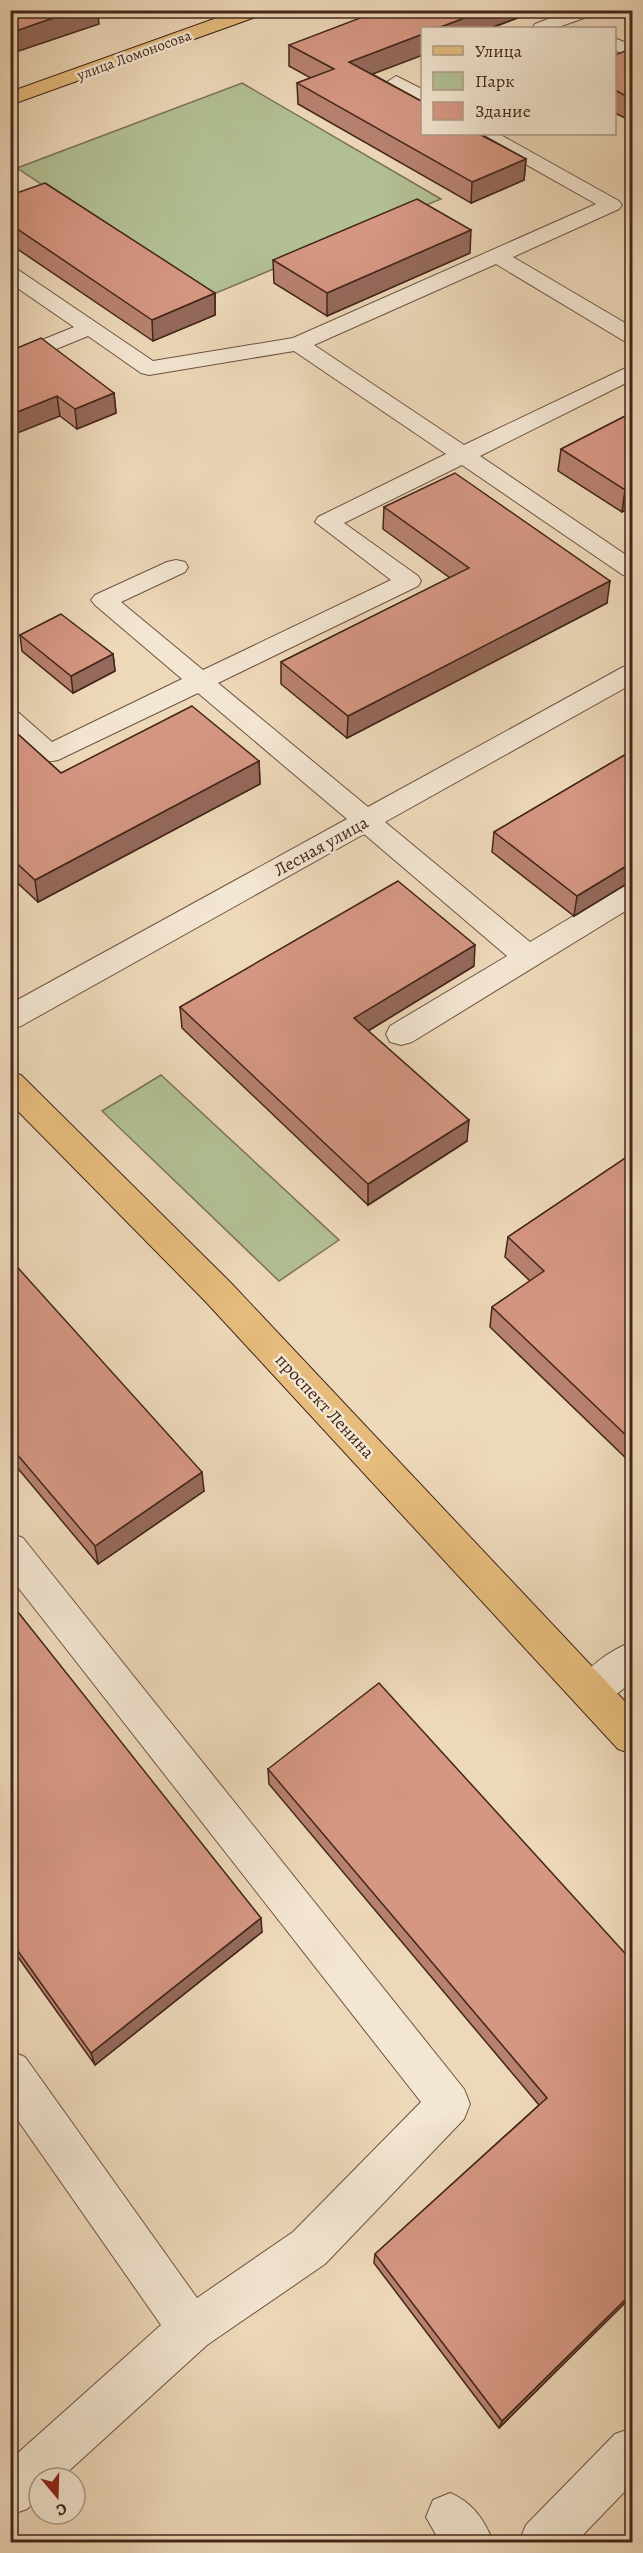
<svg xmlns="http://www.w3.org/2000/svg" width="643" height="2553" font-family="Alegreya,serif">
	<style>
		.green { fill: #b2c094; stroke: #7a7357; stroke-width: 1.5 }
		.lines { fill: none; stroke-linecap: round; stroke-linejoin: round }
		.minor-casing { stroke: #6e5242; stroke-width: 2 }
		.major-casing { stroke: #43261a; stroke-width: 2 }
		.minor { fill: #f3e6d2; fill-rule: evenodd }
		.major { fill: #e6bc7c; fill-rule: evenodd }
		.wall { fill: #b78170; stroke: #43261a; stroke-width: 1.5 }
		.shaded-wall { fill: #95695b; stroke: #43261a; stroke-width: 1.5 }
		.building { fill: #d59682; stroke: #43261a; stroke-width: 1.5 }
		.labels { text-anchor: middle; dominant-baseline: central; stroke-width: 5; stroke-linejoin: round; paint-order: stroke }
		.far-street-label { font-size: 15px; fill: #43261a; stroke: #f3e6d2 }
		.street-label { font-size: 18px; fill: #43261a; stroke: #f3e6d2 }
	</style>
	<rect width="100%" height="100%" fill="#edd8b9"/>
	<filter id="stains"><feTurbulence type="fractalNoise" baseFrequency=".00333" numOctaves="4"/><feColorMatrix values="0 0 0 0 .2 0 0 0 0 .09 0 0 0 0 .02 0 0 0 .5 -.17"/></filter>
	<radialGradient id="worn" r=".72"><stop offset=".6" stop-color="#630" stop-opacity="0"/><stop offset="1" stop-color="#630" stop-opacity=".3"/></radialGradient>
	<path class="green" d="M242,83L441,199L209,296L17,168Z
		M161,1075L339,1240L279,1281L102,1111Z"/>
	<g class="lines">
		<g class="minor-casing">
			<path id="minor" d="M571,10H598L595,14L556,28H532L535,24Z
				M614,38L632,45V57L614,50Z
				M396,76L422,89V103L389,86L387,82Z
				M477,134H499L619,201L622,205L619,209L513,257L632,327V342L624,341L496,264L314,345L464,445L632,365V380L480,456L632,559V577L623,575L462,465L344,523L418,576L421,581L418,586L218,683L368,807L623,667L632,665V684L385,822L530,942L622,887L632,884V907L412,1042L401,1045L390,1042L386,1034L390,1026L507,956L364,834L21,1026L10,1029V1004L347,819L198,693L58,760C38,766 25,747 10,734V711L19,713L52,742L182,679L95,605L91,600L95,595L167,562L176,560L185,562L188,567L185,572L121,602L203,670L391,580L315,522L318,517L446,454L294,351L149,375L141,373L88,336L10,368V353L74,327L10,283V267L17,269L153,361L293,338L596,204L479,138Z
				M10,1533L23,1538L464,2089L470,2104L464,2119L325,2264L207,2345L61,2478H39V2498L27,2509L10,2515V2460L161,2325L10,2109V2051L25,2057L197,2298L293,2232L421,2102L10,1577Z
				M632,1642V1682L604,1704L591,1710L578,1704L572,1692C582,1670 610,1650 632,1642Z
				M632,2428V2484L576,2542H519L526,2525L615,2434Z
				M450,2493C472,2502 485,2520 493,2542H440L426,2517L433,2500Z"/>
		</g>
		<g class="major-casing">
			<path id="major" d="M239,10H267L264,14L10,105V92Z
				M10,1072L21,1075L230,1282L632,1709V1754L618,1749L206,1302L10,1103Z"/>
		</g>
		<use href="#minor" class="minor"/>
		<use href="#major" class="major"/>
	</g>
	<path class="wall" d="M520,17L372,74L526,159L524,180L471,203L298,104L297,83L311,78L289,66V45Z
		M615,55H633V122L615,113Z
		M10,192L215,293V315L153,341L10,244Z
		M470,253L327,316L274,283L273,260Z
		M10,351L114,393L116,413L77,429L60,416Z
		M633,412V506L622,512L558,471L561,449Z
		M384,507L607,603L347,738L281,684V662L450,578L383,529Z
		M20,635L113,654L115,671L73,693L22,651Z
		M10,727L61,773L259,761L260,784L38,902L10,876Z
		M633,750V880L574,916L492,852L494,832Z
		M474,966L368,1031L467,1141L368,1205L182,1028L180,1007Z
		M633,1153V1465L490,1327L492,1307L530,1281L505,1257L508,1237Z
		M10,1259L204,1491L98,1564L10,1459Z
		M10,1602L262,1932L95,2065L10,1946Z
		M268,1769L633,1962V2295L499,2428L374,2263L375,2254L539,2105L269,1784Z"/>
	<path class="shaded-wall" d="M76,10H112L98,15L99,24L10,54V33Z
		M485,10H520V17L490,28H438Z
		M423,34V55L349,83V62Z
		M526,159L524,180L471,203L472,182Z
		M471,230L470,253L327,316V293Z
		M215,293V315L153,341L152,320Z
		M114,393L116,413L77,429L75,409Z
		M57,396L60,416L10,436V415Z
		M633,486V506L622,512L625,490Z
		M610,581L607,603L347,738L348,716Z
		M113,654L115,671L73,693L71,676Z
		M259,761L260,784L38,902L35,880Z
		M633,862V880L574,916L577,896Z
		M475,945L474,966L353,1040L354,1018Z
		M469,1120L467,1141L368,1205V1184Z
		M202,1472L204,1491L98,1564L95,1546Z
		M261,1918L262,1932L95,2065L91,2053Z
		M633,2292V2295L499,2428L502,2421Z"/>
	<path class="building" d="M10,10H76L10,33Z
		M381,10H485L438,28H423V34L349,62L423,102V134H479L526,159L472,182L297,83L334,69L289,45Z
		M625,51L633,55V100L615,90V55Z
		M45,183L215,293L152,320L10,224V192L14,194Z
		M417,199L471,230L327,293L273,260Z
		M41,338L114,393L75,409L57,396L10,415V351Z
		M633,412V486L625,490L561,449Z
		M455,473L610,581L348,716L281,662L469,568L384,507Z
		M61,614L113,654L71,676L20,635Z
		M192,706L259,761L35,880L10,857V727L61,773Z
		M633,750V862L577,896L494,832Z
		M398,881L475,945L354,1018L469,1120L368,1184L180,1007Z
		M633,1153V1442L492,1307L544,1271L508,1237Z
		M10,1259L202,1472L95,1546L10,1446Z
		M10,1602L261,1918L91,2053L10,1940Z
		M379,1683L633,1962V2292L502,2421L375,2254L547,2098L268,1769Z"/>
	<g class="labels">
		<g class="far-street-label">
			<text transform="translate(134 55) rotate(-20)">улица Ломоносова</text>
		</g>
		<g class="street-label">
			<text transform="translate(321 846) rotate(-29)">Лесная улица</text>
			<text transform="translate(325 1406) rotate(47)">проспект Ленина</text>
		</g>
	</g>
	<rect width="643" height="2553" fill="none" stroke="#edd8b9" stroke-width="36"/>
	<rect x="12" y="12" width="619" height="2529" fill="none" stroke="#43261a" stroke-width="3"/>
	<rect x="18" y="18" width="607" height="2517" fill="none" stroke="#43261a" stroke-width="1.5"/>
	<rect x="421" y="27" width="195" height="108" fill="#f3e6d2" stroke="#ad9988" stroke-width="1.5"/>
	<rect x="433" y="46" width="30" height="9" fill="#e6bc7c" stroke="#ad9988" stroke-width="1.5"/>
	<text x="475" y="57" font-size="18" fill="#43261a">Улица</text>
	<rect x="433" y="72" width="30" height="18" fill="#b2c094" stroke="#ad9988" stroke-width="1.5"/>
	<text x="475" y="87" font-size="18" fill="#43261a">Парк</text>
	<rect x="433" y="102" width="30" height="18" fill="#d59682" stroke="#ad9988" stroke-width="1.5"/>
	<text x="475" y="117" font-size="18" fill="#43261a">Здание</text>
	<g transform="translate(57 2496) rotate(161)"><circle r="28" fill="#f3e6d2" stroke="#ad9988" stroke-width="1.5"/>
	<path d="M0-4.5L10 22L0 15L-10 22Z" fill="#8f2418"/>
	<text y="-9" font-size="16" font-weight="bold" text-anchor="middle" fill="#43261a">С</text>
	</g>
	<rect width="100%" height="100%" filter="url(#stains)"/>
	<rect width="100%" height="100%" fill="url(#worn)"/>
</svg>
